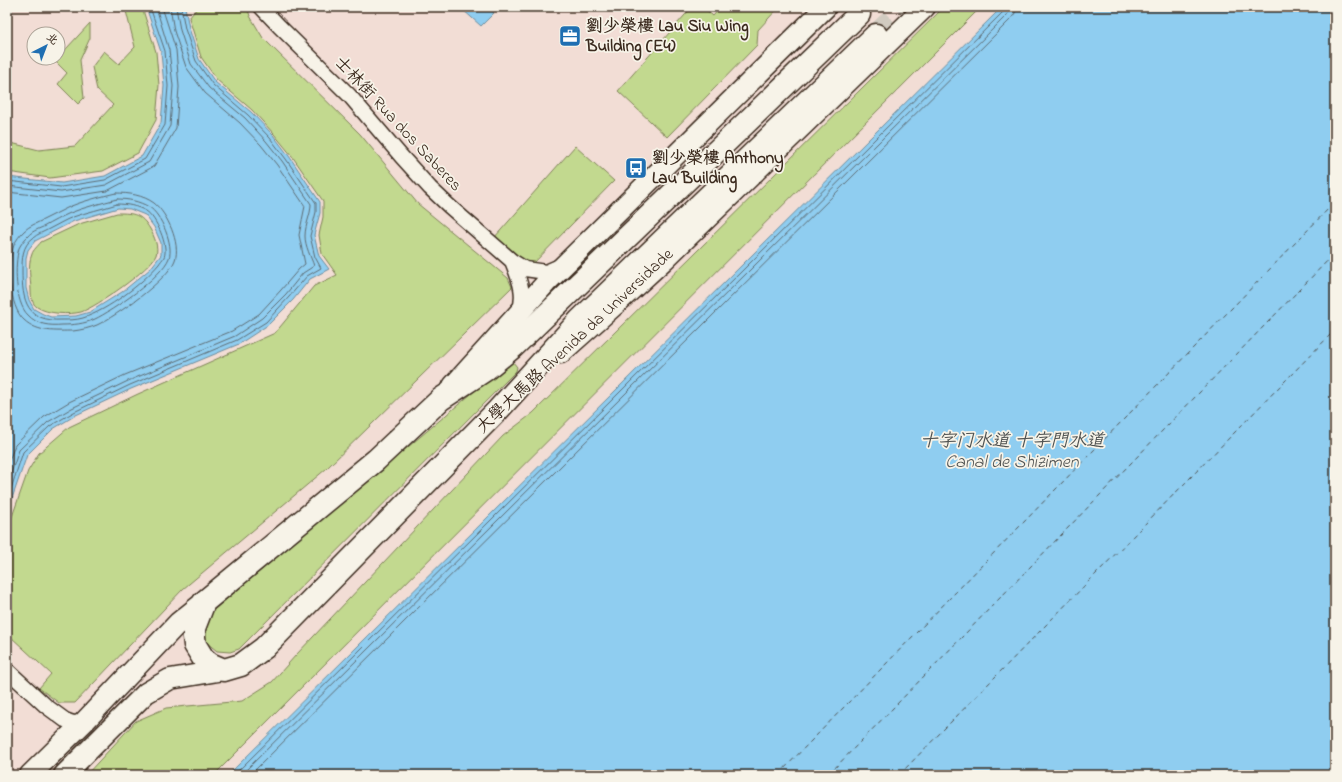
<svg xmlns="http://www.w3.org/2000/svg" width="1342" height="782" font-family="'Indie Flower','LXGW WenKai TC',sans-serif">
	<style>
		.built { fill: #f2ddd5; fill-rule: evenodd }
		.green { fill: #c2d98f; stroke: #7e8256 }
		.water { fill: #8fcdf0; stroke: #6d8c9c; fill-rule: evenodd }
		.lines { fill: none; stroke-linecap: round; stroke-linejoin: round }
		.shore { stroke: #5d6b72; stroke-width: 1 }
		.ferry { stroke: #505352; stroke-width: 1; stroke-dasharray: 5 4; stroke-linecap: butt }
		.primary-tunnel { stroke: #d1cbc0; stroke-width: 22; stroke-dasharray: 22 11; stroke-linecap: butt }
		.minor-casing { stroke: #3b2a1e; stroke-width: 17 }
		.secondary-casing { stroke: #3b2a1e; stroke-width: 23 }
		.primary-casing { stroke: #3b2a1e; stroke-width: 25 }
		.minor { stroke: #f7f3e8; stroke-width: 14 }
		.secondary { stroke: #f7f3e8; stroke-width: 20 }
		.primary { stroke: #f7f3e8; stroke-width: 22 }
		.labels { text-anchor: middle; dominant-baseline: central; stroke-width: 3.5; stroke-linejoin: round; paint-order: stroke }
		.poi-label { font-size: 17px; font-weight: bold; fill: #3b2a1e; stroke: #f7f3e8; text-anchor: start }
		.street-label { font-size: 17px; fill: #3b2a1e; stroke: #f7f3e8 }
		.water-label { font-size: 18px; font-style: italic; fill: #505352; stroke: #f7f3e8 }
	</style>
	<rect width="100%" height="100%" fill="#f7f3e8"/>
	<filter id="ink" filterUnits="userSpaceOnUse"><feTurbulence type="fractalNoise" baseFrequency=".025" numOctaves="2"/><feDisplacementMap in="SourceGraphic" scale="8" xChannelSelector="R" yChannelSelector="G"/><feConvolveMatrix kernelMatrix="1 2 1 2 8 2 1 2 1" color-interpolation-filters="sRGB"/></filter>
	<g filter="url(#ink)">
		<path class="built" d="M7,7H1002L228,775H7ZM34,34H58V58H34Z"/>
		<path class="green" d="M125,7H142L156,52L159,85L156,120L138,153L103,171L50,178L7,172V142L39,150L75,146L113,105L97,90L92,67L104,51L119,64L135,47Z
			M198,7H247L250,16L263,38L360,134L418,204L508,278L512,287L326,469L183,589L75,703H59L39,688L51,674L11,637L7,641V531L28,471L39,453L69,427L138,394L275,333L314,286L337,275L322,254L319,235L323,217V201L292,156L274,134L252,110L217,80L201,57L189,18Z
			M692,7H703L713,16L721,7H779L758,30L757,45L667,137L618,91Z
			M944,7H981L214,775H86L136,721L166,708L242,701L272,682L296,655L503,436L533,413Z
			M90,23V38L80,60L84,98L78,104L58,84L67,73L55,61Z
			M575,146L614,181L528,269L494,238Z
			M117,213C134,213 141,214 150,229C154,236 159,247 156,255C151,269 96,307 81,312C69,315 47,314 37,307C32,304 31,296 31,291C31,279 27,266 32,254C33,250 38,246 41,242L79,224Z
			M513,362L517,367L516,371L239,649L230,652L217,651L207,643L204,634L209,614L508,363Z"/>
		<path class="water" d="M146,7H185L189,28L199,59L215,82L251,112L273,135L289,156L320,202V213L314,235L319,256L329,269L310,279L293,300L268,325L239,344L131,389L76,415L53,429L27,455L7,513V177L62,183L105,176L142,156L161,123L164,86L161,52ZM118,208L130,209L145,215L154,227L161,243V255L150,269L122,292L90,312L76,316L51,317L43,314L34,309L29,300L26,288V258L28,250L35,241L74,221Z
			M463,7H487L494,13L481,26L462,9Z
			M1002,7H1335V775H228Z"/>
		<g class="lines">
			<path class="shore" d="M7,181L61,187L105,180L145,159L165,125L168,86L165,51L150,7
				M7,186L61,192L106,185L149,162L170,126L173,86L169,50L156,7
				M7,192L61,198L107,191L149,169L154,166L176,128L179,87L176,50L162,7
				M116,193C129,193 143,195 154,203C167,213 181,244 175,260C168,280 116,316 97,325C90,328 81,330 73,331C56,331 38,333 24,320C9,307 7,264 14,245C16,240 20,235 24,231C29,226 37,223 43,220C51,216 59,212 67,208C79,202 103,196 116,193Z
				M117,199C128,199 139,201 149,207C161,214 174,245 169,258C162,277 112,311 95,319C84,324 73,325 62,325C50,326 37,325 28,315C15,303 14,265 19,248C21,244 24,240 28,236C31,232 38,229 43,227C52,222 61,217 70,213C85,207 102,203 117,199Z
				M117,204C127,204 137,206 146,211C156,217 169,246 164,257C163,259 160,262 159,264C142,284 108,310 83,318C76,320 69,320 62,320C27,322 22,301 22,271C22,259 22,246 33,238C37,234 44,232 49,229C57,225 65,220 73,217C87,212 102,209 117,204Z
				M7,466L15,445L44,417L69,402L125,375L232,331L259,314L281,290L299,269L305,264L299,235L305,206L277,165L261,145L240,123L205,93L186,67L174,31L170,7
				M7,485L19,450L48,422L72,408L128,381L235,336L262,318L286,294L303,273L314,266C311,257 305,246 305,236C305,225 311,215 311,204L282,161L266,141L245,118L209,88L191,64L180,30L176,7
				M7,501L23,452L50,426L74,412L130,385L237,340L266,322L289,297L307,276L321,268L315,257L310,236L316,212V203L286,159L270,138L248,115L213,85L196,61L185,29L181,7
				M234,775L1003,12L1005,7
				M241,775L1007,15L1009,11L1010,7
				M250,775L1011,19L1015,13L1016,7"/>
			<path class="ferry" d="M778,775L1335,202
				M828,775L1335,253
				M899,775L1335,330"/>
			<path class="primary-tunnel" d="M876,35L905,7"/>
			<g class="minor-casing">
				<path id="minor" d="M261,7L279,26L349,95L401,156L430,188L449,206L512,261L525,269L546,272L560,266
					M512,261C519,279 526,293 519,313
					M7,670L46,706L65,720L73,723L84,722"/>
			</g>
			<g class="secondary-casing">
				<path id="secondary" d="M561,353L616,304L664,260L925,7
					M453,386L546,283L826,7
					M30,775L84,722L179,622L204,602
					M64,775L146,693L170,679L224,670"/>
			</g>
			<g class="primary-casing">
				<path id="primary" d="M859,14L513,347L485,370L441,399L376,460L204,602L194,628V637L195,645L203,658L210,664L224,670L241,665L264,648L498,410L580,320L876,35"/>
			</g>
			<use href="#minor" class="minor"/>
			<use href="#secondary" class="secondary"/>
			<use href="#primary" class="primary"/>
		</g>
	</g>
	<defs>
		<g id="office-square" transform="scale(1.15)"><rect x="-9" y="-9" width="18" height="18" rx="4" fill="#1f6fb2" stroke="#f7f3e8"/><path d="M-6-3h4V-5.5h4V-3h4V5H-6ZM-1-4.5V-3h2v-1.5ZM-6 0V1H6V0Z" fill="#fff"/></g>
		<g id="bus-square" transform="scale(1.15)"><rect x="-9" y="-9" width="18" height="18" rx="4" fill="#1f6fb2" stroke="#f7f3e8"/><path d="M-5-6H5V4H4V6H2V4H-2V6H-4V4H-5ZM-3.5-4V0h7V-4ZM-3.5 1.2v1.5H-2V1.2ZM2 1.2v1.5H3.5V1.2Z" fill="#fff"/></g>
	</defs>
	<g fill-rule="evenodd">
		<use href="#office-square" x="570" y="36"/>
		<use href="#bus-square" x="636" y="168"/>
	</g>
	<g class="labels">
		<g class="poi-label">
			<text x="586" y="26">劉少榮樓 Lau Siu Wing<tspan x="586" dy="20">Building (E4)</tspan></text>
			<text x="652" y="158">劉少榮樓 Anthony<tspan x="652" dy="20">Lau Building</tspan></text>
		</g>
		<g class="street-label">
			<text transform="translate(398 124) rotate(47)">士林街 Rua dos Saberes</text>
			<text transform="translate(575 341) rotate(-43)">大學大馬路 Avenida da Universidade</text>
		</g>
		<g class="water-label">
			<text x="1012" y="442">十字门水道 十字門水道<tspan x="1012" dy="21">Canal de Shizimen</tspan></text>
		</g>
	</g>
	<rect width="1342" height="782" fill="none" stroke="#f7f3e8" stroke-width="24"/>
	<rect x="12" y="12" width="1318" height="758" fill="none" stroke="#3b2a1e" stroke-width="1.5" filter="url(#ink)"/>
	<g transform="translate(46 46) rotate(42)"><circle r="19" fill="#f7f3e8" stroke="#aca397"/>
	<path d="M0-3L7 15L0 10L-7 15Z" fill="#1f6fb2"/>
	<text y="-6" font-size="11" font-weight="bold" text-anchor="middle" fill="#3b2a1e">北</text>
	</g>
</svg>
